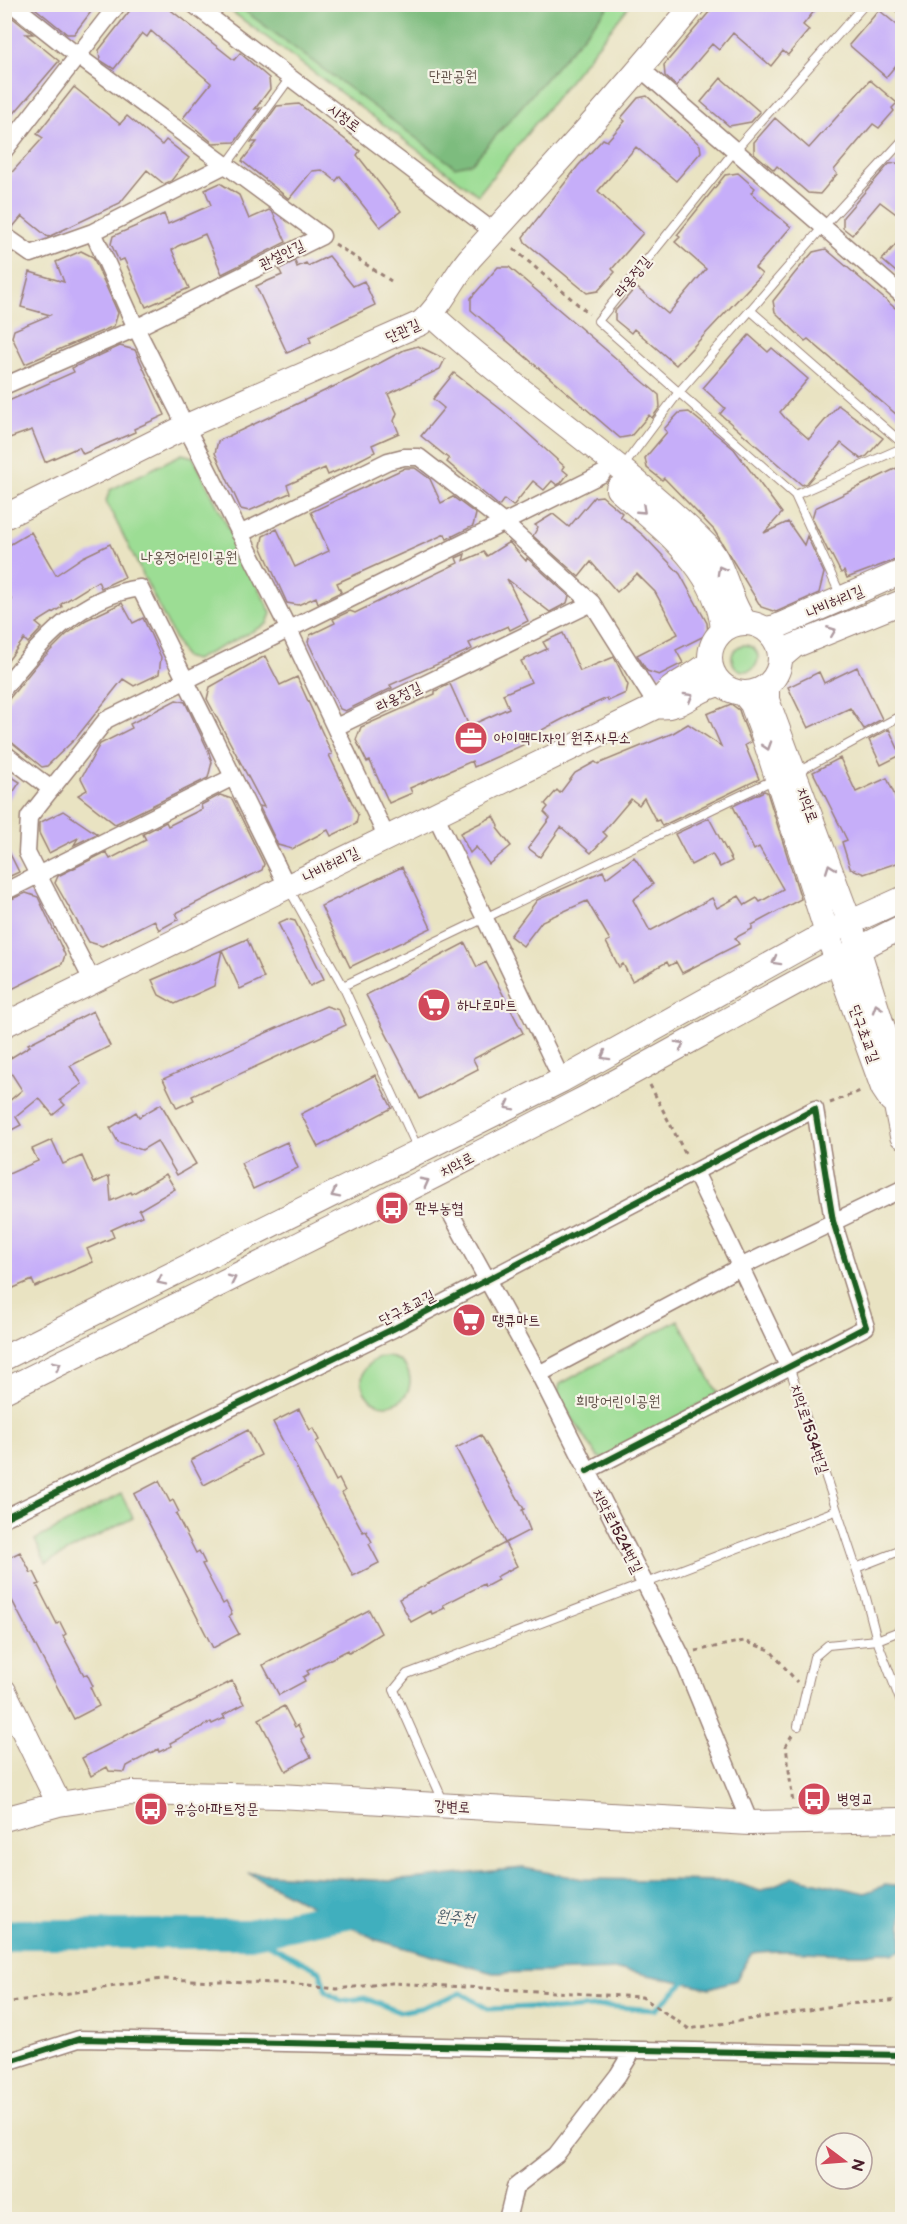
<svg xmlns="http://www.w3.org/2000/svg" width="907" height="2224" font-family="'Balsamiq Sans','Poor Story',sans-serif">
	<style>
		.green { fill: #9cdd94; stroke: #737e60; stroke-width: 1.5 }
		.forest { fill: #7dbc7e; stroke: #646e54; stroke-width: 1.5 }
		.water { fill: #41afbe; stroke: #466774; stroke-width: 1.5 }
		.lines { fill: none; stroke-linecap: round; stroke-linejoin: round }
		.stream { stroke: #41afbe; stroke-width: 5 }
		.river { stroke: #41afbe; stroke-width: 30 }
		.building { fill: #c6aef9 }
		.lane-casing { stroke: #9a8176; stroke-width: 10 }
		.street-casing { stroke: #9a8176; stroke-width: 19 }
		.secondary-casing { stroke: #9a8176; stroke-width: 26 }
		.path { stroke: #9a8176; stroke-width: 3; stroke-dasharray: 4.5 4.5; stroke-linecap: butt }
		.lane { stroke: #fff; stroke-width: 8 }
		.street { stroke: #fff; stroke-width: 16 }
		.secondary { stroke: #fff; stroke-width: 24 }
		.cycleway-casing { stroke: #f7f3e8; stroke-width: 10 }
		.cycleway { stroke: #1b5e20; stroke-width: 6 }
		.oneway { stroke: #ae9aa0 }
		.labels { text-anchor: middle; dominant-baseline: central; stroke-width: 4.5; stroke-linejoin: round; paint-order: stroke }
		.park-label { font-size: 15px; fill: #5e4e45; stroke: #f7f3e8 }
		.street-label { font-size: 15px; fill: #4a1f2b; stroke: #f7f3e8 }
		.poi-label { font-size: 15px; fill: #4a1f2b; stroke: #f7f3e8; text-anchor: start }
		.water-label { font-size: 16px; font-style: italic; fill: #465966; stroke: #f7f3e8 }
	</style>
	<rect width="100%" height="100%" fill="#f7f3e8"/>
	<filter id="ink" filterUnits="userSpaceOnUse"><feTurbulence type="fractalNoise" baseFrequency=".0167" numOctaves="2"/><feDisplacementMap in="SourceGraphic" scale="12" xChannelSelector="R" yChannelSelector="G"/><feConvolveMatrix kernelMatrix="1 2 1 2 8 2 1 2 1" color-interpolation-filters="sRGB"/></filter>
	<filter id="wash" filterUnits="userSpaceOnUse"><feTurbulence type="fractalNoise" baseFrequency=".008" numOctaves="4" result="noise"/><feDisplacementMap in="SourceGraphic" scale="24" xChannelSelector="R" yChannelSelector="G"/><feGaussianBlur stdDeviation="1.35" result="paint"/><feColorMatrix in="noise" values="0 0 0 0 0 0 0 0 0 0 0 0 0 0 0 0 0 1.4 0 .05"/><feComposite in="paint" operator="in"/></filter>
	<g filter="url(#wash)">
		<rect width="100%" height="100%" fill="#e9e3c2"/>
		<path class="green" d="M223,5H630L478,195Z
			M182,454L193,457L271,613L267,624L195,660L184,657L106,501L110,490Z
			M732 658a13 13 0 1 1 26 0a13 13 0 1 1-26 0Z
			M678,1320L718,1394L604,1459L598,1457L557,1395L560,1384Z
			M362 1381a24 24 0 1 1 48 0a24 24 0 1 1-48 0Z
			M121,1494L133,1518L46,1563L35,1540Z"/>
		<path class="forest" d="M237,5H610L472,163L455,167Z"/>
		<path class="water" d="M523,1868L583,1879L731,1881L760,1891L794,1877L865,1893L885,1885L902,1887V1950L892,1954C882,1950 876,1953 865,1954C827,1956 790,1947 752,1953L736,1980L710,1988L624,1970L493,1973L377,1940L248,1873L391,1881Z"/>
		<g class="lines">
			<path class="stream" d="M249,1934L320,1971L326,1992L341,2001L365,1998L399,2012L420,2008L461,1993L488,2009L530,2007L554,2010L606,2006L655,2010L688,1979"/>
			<path class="river" d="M4,1938L18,1934H249L370,1909"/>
		</g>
		<g id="blocks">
			<path class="building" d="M30,4H97L74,34H67Z
				M135,4H163L234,60L240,53L269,78L270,89L255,109L260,108L235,142L213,143L183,118L211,83L151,31L147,37L142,33L114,69L100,60L99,50Z
				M716,4H820L803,25L809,30L788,55L783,51L771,66L733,33L719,50L712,44L676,86L665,76L664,65Z
				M879,10L903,30V57L886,77L849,45Z
				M4,11L33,34H26L59,61L4,125Z
				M721,78L760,112L751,122L729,126L701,102Z
				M870,80L897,103L892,108L894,111L879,128L873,124L834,170L837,174L820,194L808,193L777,166L774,170L754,153V142L775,118L809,148Z
				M74,87L120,124L127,116L162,145L166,140L189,158L171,181L164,184L147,170L120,203L48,237L22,216L12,228L4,225V181L43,138L37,134Z
				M647,96L700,145L701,152L676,181L636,147L598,191L643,233L612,269L615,272L598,291L587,293L525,242L523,237L578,166L603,139L607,141L625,121L621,118L638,98Z
				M299,104L360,151L357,155L401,211L380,227L340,176L336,181L322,170L312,171L289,199L242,161L257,142H251L277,106Z
				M897,163L903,167V219L880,202L852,235L843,228V217L889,164Z
				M738,173L755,188L751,193L791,227L755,268L762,274L676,365L634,329L631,333L615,320V311L636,287L668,314L706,269L675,242L680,237L677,235L725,175Z
				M220,183L239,195L249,219L269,210L273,213L286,242L222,274L205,234L178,246L172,250L189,288L146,307L124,259L119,261L111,244L113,236L164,214L168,224L211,205L205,190Z
				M903,236V265L896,272L882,260Z
				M826,249L895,308L898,304L903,305V420L808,339L805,341L775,312L773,301L795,273L813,252Z
				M81,251L93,257L118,313L114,326L25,364L12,337L14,330L50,315L21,307L30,272L64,282L56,262Z
				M329,256L353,286L364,281L375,305L309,337L311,342L287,353L256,286L282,275L279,269L295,261L297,267L306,263L308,266Z
				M498,267H509L659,395L660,407L652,418L649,415L631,436L620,438L471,310V298Z
				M749,335L768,352L772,348L808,379L780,412L785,418L809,439L838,405L883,438L867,456L861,459L841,443L807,483L802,485L720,414L725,408L703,388Z
				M120,346L135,350L165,415L134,429L135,432L83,454L79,447L45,462L32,430L4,440V403L74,372L72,368Z
				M418,346L445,359L440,369L388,394L397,413L394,421L399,433L372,445L375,452L344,468L328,475L325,468L287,485L290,493L249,511L241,509L215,453L218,441L352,378L404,350Z
				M454,373L503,411L564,466L562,469L568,474L561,483L557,485L552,481L544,490L533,481L513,506L504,499L499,506L447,462L449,459L421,436L444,408L433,399Z
				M689,412L734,449L782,513L764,533L788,522L804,545L807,536L824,573L819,593L776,612L761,607L714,530L664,478L662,480L647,468L645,458L667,432L664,429L679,413Z
				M903,465V549L897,552L900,558L847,578L844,571L841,573L829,550V553L812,518L815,508Z
				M405,468H415L430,479L441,503L453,497L476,514L473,526L447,539L445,534L337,583L341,592L318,603L316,597L298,605L287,603L261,546L263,536L277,529L295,567L329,551L311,512Z
				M602,496L622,513L620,516L644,536L680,574L707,623L708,634L676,650L683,663L659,675L647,671L637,655L678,634L655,592L637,574L617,592L591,562L579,577L533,536L538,527L535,525L553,514L569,527L594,497Z
				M31,532L56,575L83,557L110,544L125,577L101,588L98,581L61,604L62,607L36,623L42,628L28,643L24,639L4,666V609L12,600L4,591V548Z
				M509,542L526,561L527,558L569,596L567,603L550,612L507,579L528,621L510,630L508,626L469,643L472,649L390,685L392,688L345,711L340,709L308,642L310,635L335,623L333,619L350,611L355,613L458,563L456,558L465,554L463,561L484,552L487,556Z
				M122,603L133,623L143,618L161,657L159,674L134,686L123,679L76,738L47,766L42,767L4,736V705L38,663L66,635L86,620Z
				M563,633L580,671L614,657L628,685L626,693L608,701L607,698L576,712L521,741L523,745L474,767L472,761L410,788L412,793L389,803L370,761L367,762L356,740L361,727L435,694V691L450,684L469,726L509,708L503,694L531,682L521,661L547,649L543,642Z
				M265,656L280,685L297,677L332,754L329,755L358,815L356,824L331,836L328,830L292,849L278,845L259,806L264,807L207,699L210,687Z
				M857,667L882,719L864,729L850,708L808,728L788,687L819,672L824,683Z
				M176,700L185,702L208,750L212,762L208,778L115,824L78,795L87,790L81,778L100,744L132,728L130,724Z
				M731,704L739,710L742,719L751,742L745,745L759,779L662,826L659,820L656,821L644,798L639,805L631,799L603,832L607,836L591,853L561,827L540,857L528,848L550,818L544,812L548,807L545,804L557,790L560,793L575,773L595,762L598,764L673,733L688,724L721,746L707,714Z
				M889,729L901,755L881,765L869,740Z
				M840,758L856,792L887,778L903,814V861L864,874L850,868L842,842L847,840L813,772Z
				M4,772L20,782L4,806Z
				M764,791L767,792L801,899L752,925V929L735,938L739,944L682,973L676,962L669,966L667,962L632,981L623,964L619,967L606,942L610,940L587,901L542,921L523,946L510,936L537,900L603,871L606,878L634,857L653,884L633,900L650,931L712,898L717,908L739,896L745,905L757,898L760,902L783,889L759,847L754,850L733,806Z
				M220,795L232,799L264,864L262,870L176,913L179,919L159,930L154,920L102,946L89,942L55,883L58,876L106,852L110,859L146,840L143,834L166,822L168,826L202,809L201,805Z
				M63,811L97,834L74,845L78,838L49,853L39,833V823Z
				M494,816L499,826L497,828L511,846L489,864L476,847L470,853L460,833Z
				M709,818L732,861L720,867L712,854L691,865L675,834Z
				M4,842L19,872L4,879Z
				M402,867L431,928L350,967L321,906Z
				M26,893L38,897L65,955L62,964L4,993V902Z
				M287,919L295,921L324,979L310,986L278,923Z
				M247,939L264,978L240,989L222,950Z
				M465,943L477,967L486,962L523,1033L473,1059L478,1069L420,1099L366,995Z
				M222,950L214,986L175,1004L159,995L152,980Z
				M326,1006L339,1010L346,1025L192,1096L194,1100L177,1108L163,1079Z
				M93,1011L110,1046L70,1066L82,1084L60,1100L65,1105L53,1115L39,1098L16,1117L21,1125L4,1134V1093L9,1101L22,1090L4,1062L30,1046L28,1044Z
				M375,1075L392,1108L318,1147L301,1114Z
				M161,1104L196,1164L177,1175L157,1141L142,1150L118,1142L110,1128L136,1112L139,1117Z
				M52,1140L63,1164L82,1156L94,1183L109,1176L111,1201L131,1192L132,1194L166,1174L175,1189L139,1210L142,1216L111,1230L114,1237L87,1249L93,1262L35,1287L32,1280L4,1292V1176L38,1161L32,1149Z
				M287,1142L298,1168L253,1189L241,1163Z
				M299,1409L310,1430L313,1428L319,1440L316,1442L336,1481L339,1479L345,1491L342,1493L363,1532L366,1531L372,1542L369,1544L379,1563L353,1576L273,1422Z
				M248,1430L261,1455L204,1485L191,1460Z
				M481,1435L524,1509L522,1510L530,1530L505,1543L456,1448Z
				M159,1481L170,1502L173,1500L179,1512L176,1514L196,1553L199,1551L205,1563L202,1564L223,1604L226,1602L232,1614L229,1616L239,1634L213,1648L134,1494Z
				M505,1543L517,1566L496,1577L498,1580L485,1587L484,1584L443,1605L445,1608L432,1614L431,1611L411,1622L399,1599Z
				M20,1552L31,1573L34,1572L40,1584L37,1585L57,1624L60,1622L66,1634L63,1636L84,1675L87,1674L93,1686L90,1687L99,1706L74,1719L4,1585V1560Z
				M369,1610L381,1633L349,1653L348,1650L307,1671L309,1674L303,1677L305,1681L279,1695L263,1665Z
				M232,1681L244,1704L223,1715L225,1718L212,1724L211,1722L170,1743L172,1746L159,1752L158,1749L127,1766L125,1772L109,1771L107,1767L91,1776L82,1758Z
				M284,1706L295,1727L298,1725L304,1737L301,1739L311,1757L286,1771L259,1719Z"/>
		</g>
	</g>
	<g filter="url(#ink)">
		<use href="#blocks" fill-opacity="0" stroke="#9a8176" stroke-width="1.5"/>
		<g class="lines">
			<g class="lane-casing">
				<path id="lane" d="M895,4L902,11
					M227,164L290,78
					M750,310L902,443
					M622,468L679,392L823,227L902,141
					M795,495L902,448
					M841,596L795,495L598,321L736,149L865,4
					M796,773L902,715
					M289,889L343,986L418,1149
					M343,986L775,779
					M789,1366L866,1598L877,1640L902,1705
					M856,1568L902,1550
					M798,1726L814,1657L828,1645L877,1640L902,1630
					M444,1803L394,1690L407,1674L835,1511"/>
			</g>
			<g class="street-casing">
				<path id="street" d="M193,4L494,232
					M641,69L902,295
					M4,151L118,4
					M93,232L136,328L289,630L387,838
					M4,235L31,254L93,232L227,164
					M4,386L136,328L322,236L79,57L12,4
					M240,534L388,461L404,457H419L505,524L592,603L657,706
					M4,688C39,643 80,596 140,588L287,886
					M336,727L592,603
					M4,753L51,789
					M435,814L562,1080
					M4,892L233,777
					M93,982L27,853L29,817L106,720L602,474
					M695,1172L788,1366
					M451,1214L539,1374L681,1655L750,1823
					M539,1374L740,1267L902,1189
					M4,1518L393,1329L815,1109L833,1221L866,1327L587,1471
					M4,2063L79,2039L902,2055
					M507,2220L515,2187L556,2155L618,2075L633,2050"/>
			</g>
			<g class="secondary-casing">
				<path id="secondary" d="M432,315C520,396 623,461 707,546C726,566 730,608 746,622
					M618,489C660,527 718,568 723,630
					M4,517L187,426L421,323C442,306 452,279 470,258C546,175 622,92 694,4
					M710 658a35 35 0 1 1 70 0a35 35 0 1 1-70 0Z
					M766,629L776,627L902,572
					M781,657L794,646L902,602
					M767,686V700L850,923L884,1031L897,1081L896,1106L902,1136
					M743,693L752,704L762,731L827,933L883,1088L891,1100
					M657,706C684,710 695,687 721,684
					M657,706C669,682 691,680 709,663
					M4,1025L657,706
					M4,1358L562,1080L827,933L902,899
					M4,1391C194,1297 384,1203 572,1105C683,1047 790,982 902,927
					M4,1691L59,1804
					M4,1819L59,1804L131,1793L279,1796L750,1823L902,1820"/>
			</g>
			<path class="path" d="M335,244L391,281
				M514,249L589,314
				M650,1085L687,1157
				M830,1103L863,1090
				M695,1651L744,1641L770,1650L797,1682
				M792,1735L786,1745L793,1804
				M4,2003L162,1979L278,1983L337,1989L392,1983L642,1997L689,2029L846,2004L902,2000"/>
			<use href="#lane" class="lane"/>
			<use href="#street" class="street"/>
			<use href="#secondary" class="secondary"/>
			<g class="cycleway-casing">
				<path id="cycleway" d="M4,1518L393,1329L815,1109L833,1221L866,1327L587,1471
					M4,2063L79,2039L902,2055"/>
			</g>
			<use href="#cycleway" class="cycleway"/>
		</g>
		<defs><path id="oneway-chevron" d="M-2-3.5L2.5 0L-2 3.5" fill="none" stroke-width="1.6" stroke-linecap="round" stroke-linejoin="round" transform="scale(1.5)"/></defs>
		<g class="oneway">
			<use href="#oneway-chevron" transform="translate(642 510) rotate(43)"/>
			<use href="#oneway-chevron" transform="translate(721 570) rotate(-119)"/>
			<use href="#oneway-chevron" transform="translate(832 631) rotate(-22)"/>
			<use href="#oneway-chevron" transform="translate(689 697) rotate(-30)"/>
			<use href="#oneway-chevron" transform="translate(767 746) rotate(72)"/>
			<use href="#oneway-chevron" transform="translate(830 868) rotate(-110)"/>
			<use href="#oneway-chevron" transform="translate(776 961) rotate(151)"/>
			<use href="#oneway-chevron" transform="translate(877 1008) rotate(-108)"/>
			<use href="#oneway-chevron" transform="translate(680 1045) rotate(-29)"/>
			<use href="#oneway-chevron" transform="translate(605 1056) rotate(151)"/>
			<use href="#oneway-chevron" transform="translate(509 1106) rotate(153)"/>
			<use href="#oneway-chevron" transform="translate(425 1182) rotate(-28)"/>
			<use href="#oneway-chevron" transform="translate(335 1194) rotate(153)"/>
			<use href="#oneway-chevron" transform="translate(232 1279) rotate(-26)"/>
			<use href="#oneway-chevron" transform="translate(161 1281) rotate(154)"/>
			<use href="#oneway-chevron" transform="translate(57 1365) rotate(-26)"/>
		</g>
	</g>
	<defs>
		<g id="office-disc" transform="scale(1.725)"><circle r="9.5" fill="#d1495b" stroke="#f7f3e8"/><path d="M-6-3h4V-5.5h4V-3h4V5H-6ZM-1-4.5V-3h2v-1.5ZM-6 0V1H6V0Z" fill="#fff"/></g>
		<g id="supermarket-disc" transform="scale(1.725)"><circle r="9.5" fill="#d1495b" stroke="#f7f3e8"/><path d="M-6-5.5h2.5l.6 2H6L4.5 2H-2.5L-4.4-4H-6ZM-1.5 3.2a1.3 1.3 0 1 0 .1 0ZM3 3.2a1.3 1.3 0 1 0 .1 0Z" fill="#fff"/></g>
		<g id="bus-disc" transform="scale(1.725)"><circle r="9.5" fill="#d1495b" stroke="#f7f3e8"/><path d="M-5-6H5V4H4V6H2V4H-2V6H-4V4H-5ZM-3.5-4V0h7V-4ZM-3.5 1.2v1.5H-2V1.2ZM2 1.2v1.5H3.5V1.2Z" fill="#fff"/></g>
	</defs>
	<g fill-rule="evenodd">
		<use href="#office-disc" x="471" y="738"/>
		<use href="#supermarket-disc" x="434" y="1005"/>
		<use href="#bus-disc" x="392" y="1208"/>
		<use href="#supermarket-disc" x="469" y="1320"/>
		<use href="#bus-disc" x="814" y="1799"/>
		<use href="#bus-disc" x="151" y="1809"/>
	</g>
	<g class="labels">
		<g class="park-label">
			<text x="453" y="76">단관공원</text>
			<text x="189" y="557">나옹정어린이공원</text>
			<text x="618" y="1401">희망어린이공원</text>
		</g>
		<g class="street-label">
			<text transform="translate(344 118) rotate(37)">시청로</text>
			<text transform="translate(282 255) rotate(-26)">관설안길</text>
			<text transform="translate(633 277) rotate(-51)">라옹정길</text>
			<text transform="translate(403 331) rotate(-25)">단관길</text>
			<text transform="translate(835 602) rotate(-23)">나비허리길</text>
			<text transform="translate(399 697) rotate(-26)">라옹정길</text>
			<text transform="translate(807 805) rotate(70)">치악로</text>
			<text transform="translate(331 865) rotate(-26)">나비허리길</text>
			<text transform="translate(864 1034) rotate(70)">단구초교길</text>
			<text transform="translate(457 1165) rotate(-28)">치악로</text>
			<text transform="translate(407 1308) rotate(-27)">단구초교길</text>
			<text transform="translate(809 1429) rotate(72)">치악로1534번길</text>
			<text transform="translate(617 1531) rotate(63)">치악로1524번길</text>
			<text transform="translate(452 1807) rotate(3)">강변로</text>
		</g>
		<g class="poi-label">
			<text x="494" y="738">아이맥디자인 원주사무소</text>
			<text x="457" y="1005">하나로마트</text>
			<text x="415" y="1208">판부농협</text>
			<text x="492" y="1320">땡큐마트</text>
			<text x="837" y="1799">병영교</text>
			<text x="174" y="1809">유승아파트정문</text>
		</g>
		<g class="water-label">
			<text transform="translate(455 1918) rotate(6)">원주천</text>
		</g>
	</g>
	<rect width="907" height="2224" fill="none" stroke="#f7f3e8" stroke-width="24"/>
	<g transform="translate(844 2161) rotate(106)"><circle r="28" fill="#f7f3e8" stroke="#b29e9c" stroke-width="1.5"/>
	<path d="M0-4.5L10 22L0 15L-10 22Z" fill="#d1495b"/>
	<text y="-9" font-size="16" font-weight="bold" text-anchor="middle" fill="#4a1f2b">N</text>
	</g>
</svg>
